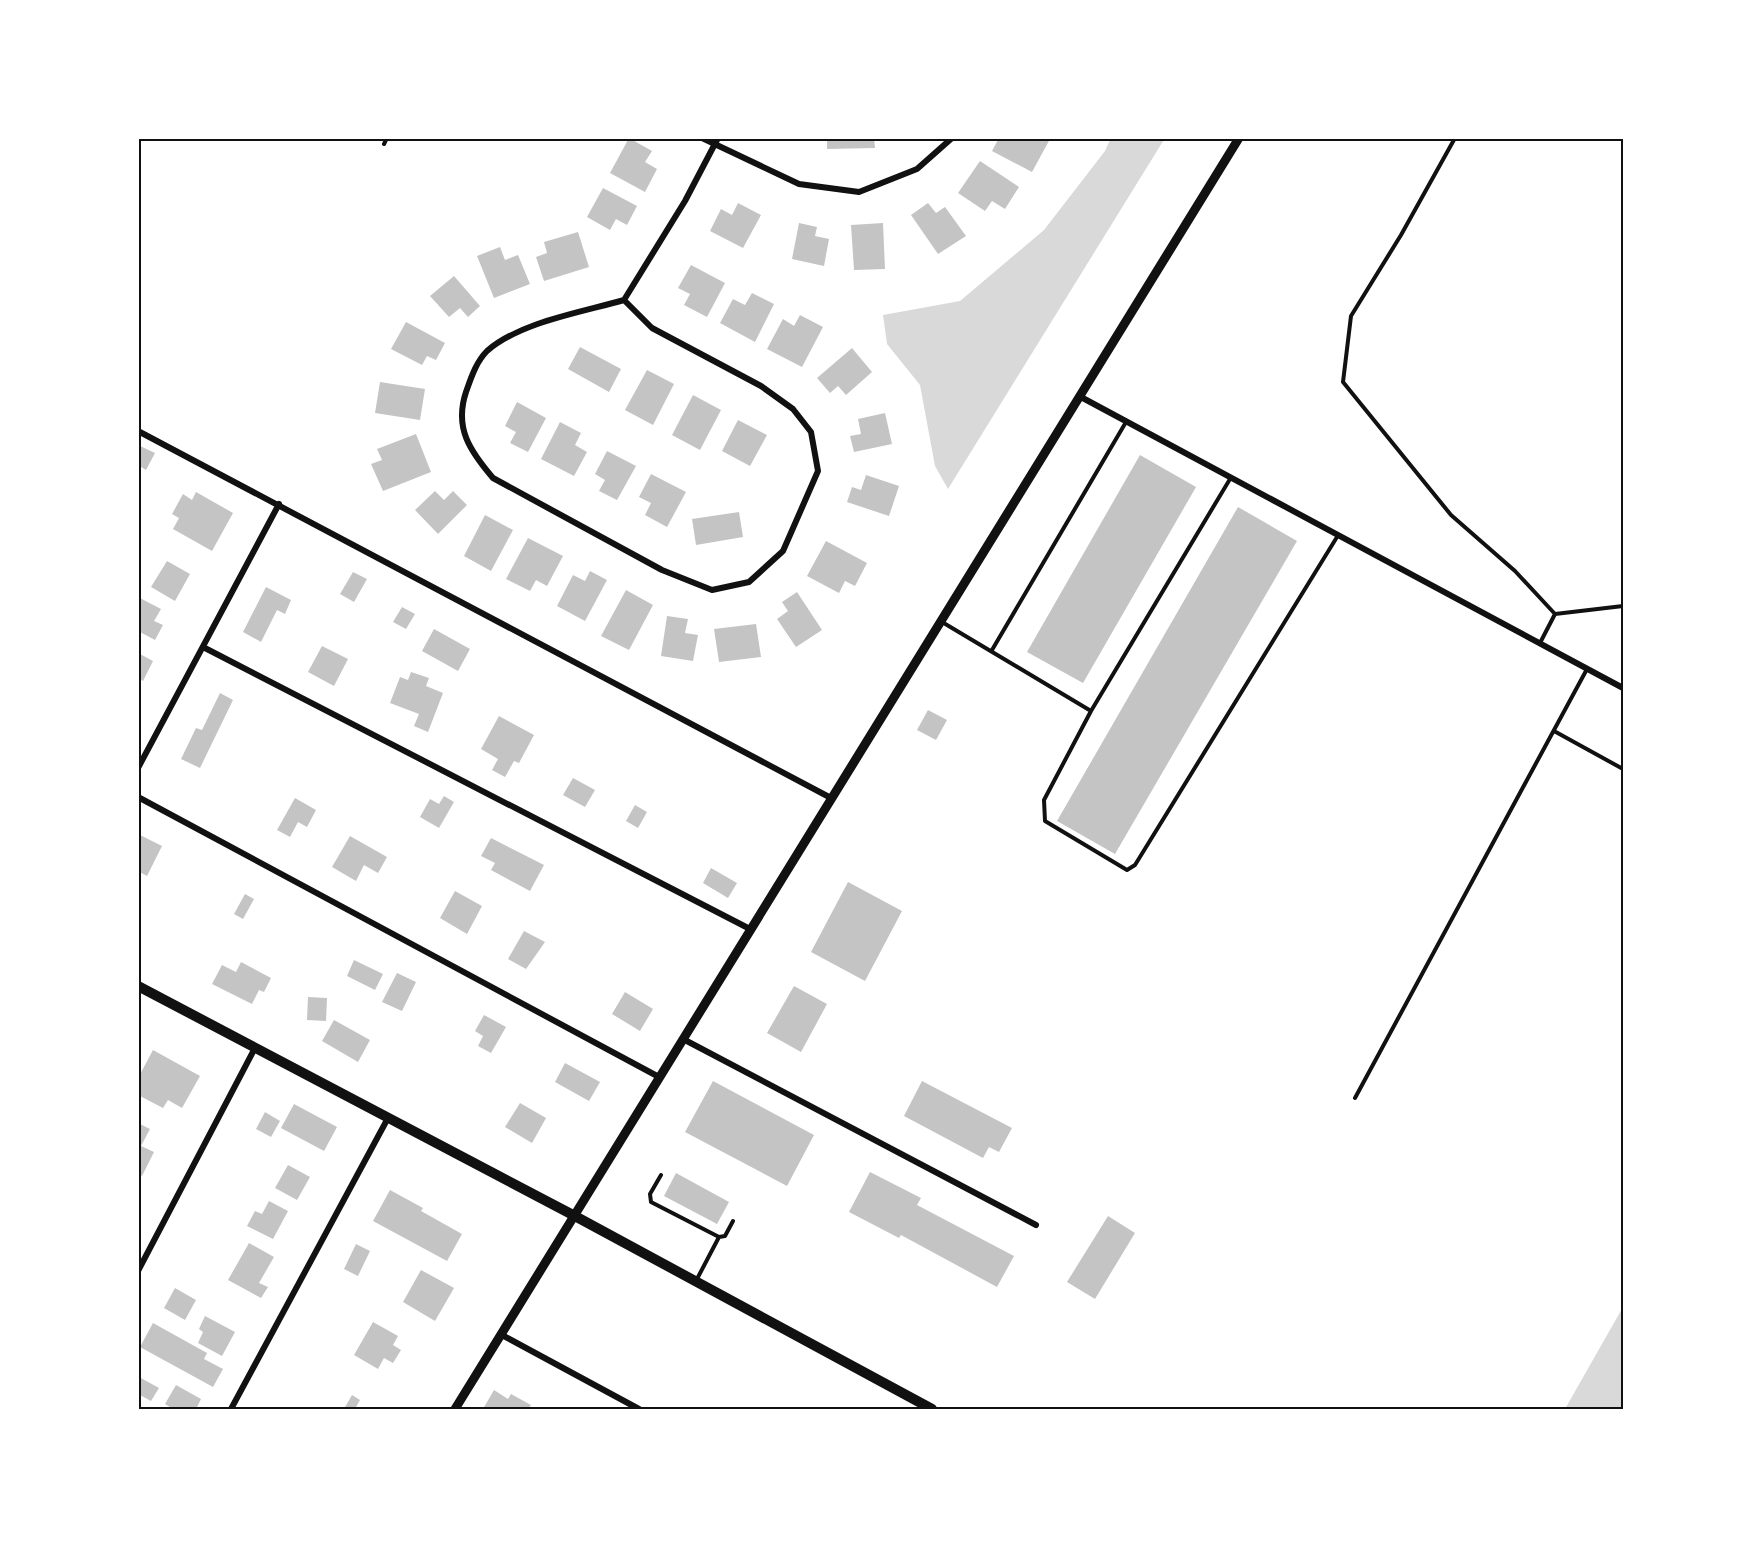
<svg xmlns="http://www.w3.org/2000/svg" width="1761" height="1547" font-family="Commissioner,sans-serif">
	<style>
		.water { fill: #d9d9d9 }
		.building { fill: #c4c4c4 }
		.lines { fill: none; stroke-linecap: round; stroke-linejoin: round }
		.service { stroke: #111; stroke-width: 4 }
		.minor { stroke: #111; stroke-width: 6 }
		.tertiary { stroke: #111; stroke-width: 9 }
		.secondary { stroke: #111; stroke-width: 10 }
		.neatline { fill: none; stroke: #111; stroke-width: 2 }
	</style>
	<rect width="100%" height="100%" fill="#fff"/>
	<path class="water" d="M1111,138H1165L948,489L935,466L920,385L887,344L883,315L960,301L1044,230L1105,151Z
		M1623,1307V1409H1565Z"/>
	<path class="building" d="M629,138L652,151L645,162L657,169L645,192L610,173Z
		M827,138H874L875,148L827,149Z
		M999,138H1048L1050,139L1032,172L992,151Z
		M980,161L1019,187L1005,209L992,201L985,211L958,193Z
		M603,188L637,206L627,225L616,219L610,230L587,217Z
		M738,203L761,215L743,248L710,231L721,209L732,215Z
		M928,203L936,213L945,207L966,236L938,254L911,215Z
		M799,223L817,227L815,236L829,239L824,266L792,259Z
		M883,223L885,269L854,270L851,225Z
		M578,232L589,267L544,281L536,257L547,253L544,242Z
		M500,247L505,260L518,255L530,284L494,298L477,256Z
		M691,265L725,283L707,317L684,305L690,294L678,288Z
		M454,276L480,306L468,317L460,308L449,317L430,296Z
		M752,293L774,304L755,342L720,323L733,299L745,305Z
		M800,315L823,327L802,367L767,349L783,319L794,326Z
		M406,322L445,343L436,360L427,356L422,365L391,349Z
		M580,347L621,369L609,392L568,369Z
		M852,348L872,372L846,395L838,386L830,393L817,378Z
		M647,370L674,384L653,425L625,410Z
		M380,382L425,389L420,420L375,413Z
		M693,395L721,410L700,450L672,435Z
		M517,402L546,418L528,452L510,443L516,432L505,426Z
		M885,413L892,444L854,452L850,436L861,434L858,419Z
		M738,420L767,435L750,466L722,451Z
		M560,422L581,433L575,445L587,452L574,476L541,459Z
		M416,434L431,472L383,491L371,464L382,460L377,449Z
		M140,446L155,453L146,470L138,465Z
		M607,451L636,466L617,500L599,491L605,480L595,474Z
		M1140,455L1196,487L1083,683L1027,652Z
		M651,474L686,492L667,527L645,515L651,503L639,497Z
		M866,475L899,486L889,516L847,502L852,487L861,490Z
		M435,491L444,500L453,491L467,505L438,534L415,510Z
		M196,492L233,513L212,551L173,529L179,518L172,514L183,494L192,500Z
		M1238,507L1297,541L1115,854L1057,821Z
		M739,512L743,537L696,545L692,519Z
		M485,515L513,530L491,571L464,556Z
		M528,538L563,556L547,586L536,580L530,591L506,579Z
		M826,541L867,563L855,586L845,581L839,593L807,576Z
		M167,561L190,574L175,601L151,587Z
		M590,571L607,580L585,621L557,606L573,575L585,581Z
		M353,572L367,579L354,602L340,594Z
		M266,587L291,600L285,614L277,610L261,642L243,632Z
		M626,590L653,605L629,650L601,636Z
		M797,592L822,630L796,647L777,619L788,611L782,602Z
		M138,597L161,609L154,621L163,625L155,640L138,631Z
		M402,607L415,614L406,629L393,622Z
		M667,616L688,619L685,633L698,635L693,661L661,656Z
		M756,624L761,657L719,662L714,629Z
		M434,629L470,649L458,671L422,651Z
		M322,646L348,659L334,686L308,672Z
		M138,653L153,661L143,681L138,678Z
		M411,672L429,678L426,686L443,693L428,732L414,726L419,714L390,703L400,677L408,680Z
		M220,693L233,700L200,768L181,759L196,728L202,730Z
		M928,710L947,720L936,740L917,730Z
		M499,716L534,735L519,763L514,761L505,777L492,770L498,759L481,749Z
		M573,778L595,790L585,807L563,795Z
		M444,796L454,802L439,828L420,817L430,799L439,804Z
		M295,798L316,810L307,827L298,822L290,837L277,830Z
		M635,805L647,812L638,828L626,821Z
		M138,834L162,846L147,876L138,871Z
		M350,836L387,857L378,873L364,865L356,881L332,867Z
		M491,838L544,865L530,891L491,870L495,863L481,856Z
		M711,868L737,883L728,898L703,883Z
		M848,882L902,911L865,981L811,952Z
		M455,891L482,906L467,934L440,918Z
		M245,894L254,899L243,919L234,914Z
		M524,931L545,942L526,969L508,959Z
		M354,960L383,974L375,990L347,976Z
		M241,962L271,978L264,992L259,990L252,1004L212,984L222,965L236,972Z
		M397,973L416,982L402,1011L382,1002Z
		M794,986L827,1004L801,1052L767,1033Z
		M625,992L653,1009L640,1031L612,1014Z
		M308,997L327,998L326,1021L307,1020Z
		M484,1015L506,1027L491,1053L478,1046L483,1036L475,1031Z
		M334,1020L370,1040L358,1062L322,1041Z
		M153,1050L200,1076L182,1108L168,1100L163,1108L138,1095V1078Z
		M565,1063L600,1082L589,1101L555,1082Z
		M713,1081L814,1135L787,1186L685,1132Z
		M922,1081L1012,1128L999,1152L989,1147L983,1158L904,1116Z
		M520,1103L546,1118L532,1143L505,1127Z
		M294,1104L337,1127L324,1151L281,1128Z
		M265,1112L280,1121L271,1137L256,1129Z
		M138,1123L150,1129L141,1146L154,1152L142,1176L138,1174Z
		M288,1165L310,1177L297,1200L275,1188Z
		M870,1172L921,1198L917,1205L1014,1256L997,1287L901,1235L899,1238L849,1212Z
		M676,1173L729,1202L717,1224L664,1196Z
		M390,1190L423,1208L421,1211L462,1234L447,1261L373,1221Z
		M269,1201L288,1211L273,1239L247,1226L255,1211L262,1214Z
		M1108,1216L1135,1233L1095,1299L1067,1282Z
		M249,1243L274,1257L259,1283L268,1287L261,1298L228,1280Z
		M356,1244L370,1251L358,1276L344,1269Z
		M421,1270L454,1288L435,1321L403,1302Z
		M175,1288L196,1300L185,1320L164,1308Z
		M205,1316L235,1332L222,1356L198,1343L203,1332L199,1329Z
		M373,1322L398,1336L393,1345L401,1350L393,1363L384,1358L378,1369L354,1355Z
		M153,1323L207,1353L204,1359L223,1369L213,1387L140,1347Z
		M139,1377L159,1388L151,1401L138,1394Z
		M176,1385L201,1399L196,1409H173L165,1404Z
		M494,1390L508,1399L511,1394L531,1405L528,1409H483Z
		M352,1395L360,1400L355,1409H344Z"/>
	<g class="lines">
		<path class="service" d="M157,138H170
			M1455,138L1401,235L1351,316L1343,382L1451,515L1515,571L1555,614
			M384,144L387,138
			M1230,479L1091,711L1044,800L1045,821L1127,870L1135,865L1337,537
			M942,622L1091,711
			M1540,643L1555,614L1623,606
			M992,650L1126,422
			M1554,731L1623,769
			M1623,941V945
			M1355,1098L1587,669
			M661,1175L650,1194L651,1202L719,1237L725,1236L733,1221
			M697,1279L719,1237"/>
		<path class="minor" d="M702,138L799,184L859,192L917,169L952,138
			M624,300L652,328L761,386L793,409L811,432L818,471L783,551L749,582L712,590L662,570L493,478C470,451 454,428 466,392C471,378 476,362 487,351C520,322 583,312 624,300L685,201L718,138
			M1079,396L1623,688
			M138,431L831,798
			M203,647L750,929
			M138,768L279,504
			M138,797L659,1077
			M683,1039L1036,1225
			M138,1271L255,1048
			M502,1335L639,1409
			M231,1409L388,1118"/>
		<path class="tertiary" d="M455,1409L1239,138"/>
		<path class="secondary" d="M138,986L573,1215L932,1409"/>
	</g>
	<rect width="1761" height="1547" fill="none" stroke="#ffffff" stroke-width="279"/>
	<rect x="140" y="140" width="1482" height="1268" class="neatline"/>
</svg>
